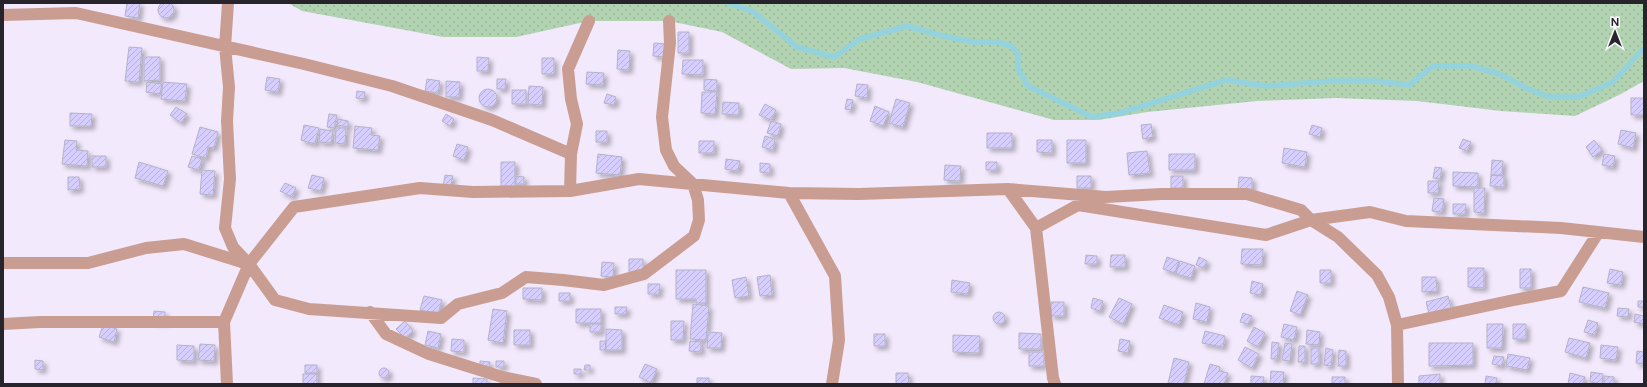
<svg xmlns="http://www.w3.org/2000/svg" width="1647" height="387" font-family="Figtree,sans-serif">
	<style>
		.grass { fill: url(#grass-dots) }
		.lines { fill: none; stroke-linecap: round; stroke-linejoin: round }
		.stream { stroke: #94d3de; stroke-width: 5.5 }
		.building { fill: url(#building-hatch); stroke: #b5b2c6; filter: url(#shadow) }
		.minor { stroke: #ca9d92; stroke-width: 12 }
	</style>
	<defs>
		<pattern id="grass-dots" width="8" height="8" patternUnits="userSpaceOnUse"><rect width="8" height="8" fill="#b2d3b1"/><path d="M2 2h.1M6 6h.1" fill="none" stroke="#99b598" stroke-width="1.8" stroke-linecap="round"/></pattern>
		<pattern id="building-hatch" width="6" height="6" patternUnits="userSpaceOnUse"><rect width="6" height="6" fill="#d6cefe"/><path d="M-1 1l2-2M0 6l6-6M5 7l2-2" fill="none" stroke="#b8b1da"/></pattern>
		<filter id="shadow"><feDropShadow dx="3.5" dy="3.5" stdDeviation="2" flood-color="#0004"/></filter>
	</defs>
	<rect width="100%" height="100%" fill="#f2e9fc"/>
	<path class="grass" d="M288,3H1644V81L1619,95L1575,116L1501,111L1417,101L1336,98L1257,101L1147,112L1099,120H1054L917,82L844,68L791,69L722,32L669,21H589L516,37H443L302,11Z"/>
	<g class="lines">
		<path class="stream" d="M728,3L752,11L797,47L834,57L860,39L907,26L943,36L974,42H998L1011,46L1018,54V69L1028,86L1092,117L1120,113L1226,80L1267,86L1331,81H1376L1409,85L1433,66H1471L1500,74L1526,88L1549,97H1578L1613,82L1642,50H1644"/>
	</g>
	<path class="building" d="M158 10a8 8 0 1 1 16 0a8 8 0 1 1-16 0Z
		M127,3H140L138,18L125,16Z
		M678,32H689V53H678Z
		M654,43L666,44L665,57L653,56Z
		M129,47L142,48L139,82L125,81Z
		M618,50L630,51L629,70L617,69Z
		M144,57H160V80L144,81Z
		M477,57L489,58L488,71H477Z
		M542,58H554V74H542Z
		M683,60H703V75L682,74Z
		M587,72L604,73L603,85L586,84Z
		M267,77L280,79L278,92L265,90Z
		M427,79L440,81L438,93L425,91Z
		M497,79H506L505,89H497Z
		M704,79L717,80V91L704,90Z
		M446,81L460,82L459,97H446Z
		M147,82L162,84L160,94L146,92Z
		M163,82L187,84L185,101L161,99Z
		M857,84L868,85L867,98L855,96Z
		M529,86L543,87L542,105L528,104Z
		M479 98a9 9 0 1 1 18 0a9 9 0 1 1-18 0Z
		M512,90H526V104H512Z
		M357,91L365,92L364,99L356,98Z
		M702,92H717L715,114L701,113Z
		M607,94L616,97L614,105L604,103Z
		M1631,98H1644V115H1631Z
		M847,99L853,100L851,110L845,109Z
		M896,99L910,103L903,127L889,123Z
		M723,102L739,103V115L722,114Z
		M765,104L776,110L771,120L759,115Z
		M875,106L889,112L883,126L870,121Z
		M176,107L187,114L181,123L170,115Z
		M70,113L92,114L91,126H70Z
		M329,114L337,115L334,128L327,127Z
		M446,114L454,119L450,126L442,121Z
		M338,119L348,121V127L337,125Z
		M771,121L781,124L778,136L767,133Z
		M1151,124L1153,137L1143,139L1141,125Z
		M304,125L319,128L315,144L301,140Z
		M1312,125L1322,128L1320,137L1309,134Z
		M355,126L372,128L371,135L380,136L378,150L353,148Z
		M200,127L218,132L214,148L208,147L206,158L192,154Z
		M336,128H346L345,144L335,143Z
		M320,129L333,131L331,143L319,142Z
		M1621,130L1636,133L1633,148L1618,144Z
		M596,131H607V142H596Z
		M987,133H1012V148H987Z
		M765,136L775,139L773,150L762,147Z
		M1463,139L1471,142L1467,151L1459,148Z
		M65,140L77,141L76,150L88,151L87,166L62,164Z
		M1037,140H1052V153L1037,152Z
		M1067,140H1086V163H1067Z
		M1594,140L1602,150L1593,157L1586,147Z
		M699,141H714V153H699Z
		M457,144L468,147L464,160L453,156Z
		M1284,148L1307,152L1305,167L1282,163Z
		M1147,151L1150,173L1129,175L1127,153Z
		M598,154L622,157L620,175L596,173Z
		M1169,154H1195V170H1169Z
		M1604,154L1615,156L1613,167L1602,165Z
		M92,156H106V167H92Z
		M192,156L202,159L199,170L188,167Z
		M726,159L740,161L738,171L725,169Z
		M1492,160L1503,161L1502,175H1491Z
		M139,162L168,171L163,186L135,178Z
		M501,162H515V186H501Z
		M986,162H997V170H986Z
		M760,163L770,164V173L760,172Z
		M945,165L961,166L960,181L944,180Z
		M1435,167L1442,168L1440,179L1433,178Z
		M202,170L215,171L213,195L200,194Z
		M1453,172L1478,173V187L1453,186Z
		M312,175L324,178L321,191L308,188Z
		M445,175L453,176L450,188L443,186Z
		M1491,175L1504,176V187L1490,186Z
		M516,176L524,177V184H516Z
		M1077,176H1091V188H1077Z
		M1171,176H1183V188H1171Z
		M68,177H79L80,189L68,190Z
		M1239,177L1252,178V190L1238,189Z
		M1428,181H1439L1438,193H1428Z
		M285,183L296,188L292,197L280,191Z
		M1474,188H1485L1484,213L1474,212Z
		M1434,198L1444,199L1442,212L1432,211Z
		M1453,204H1466L1465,214H1453Z
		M1242,249H1263L1262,265L1241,264Z
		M1086,255L1097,256V264H1085Z
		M1111,255H1125V267H1110Z
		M1167,257L1179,261L1175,273L1163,269Z
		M1199,257L1207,261L1204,268L1196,265Z
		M629,259H643V274L629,273Z
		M1180,261L1195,266L1191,278L1176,274Z
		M602,262L614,263L613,277L601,276Z
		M1468,268H1484V288L1468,287Z
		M1520,269H1531V288H1520Z
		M1610,269L1623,272L1621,285L1607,283Z
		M676,270H706V303H696V299H676Z
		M1320,270H1331V283H1320Z
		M770,275L772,295L760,296L757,277Z
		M746,277L749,296L735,298L732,280Z
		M1422,277H1436L1437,291L1422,292Z
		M952,280L970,283L968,294L951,292Z
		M1252,281L1263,284L1261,295L1250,293Z
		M648,284H660L659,294H648Z
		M1583,287L1609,293L1605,308L1579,302Z
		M523,288H542V300L523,299Z
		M1297,291L1308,295L1300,315L1290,311Z
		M559,293H570V301H559Z
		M424,296L442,300L438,314L420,310Z
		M1448,296L1452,311L1430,317L1426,302Z
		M1093,298L1103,301L1100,311L1091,308Z
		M1119,298L1132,304L1123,324L1109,317Z
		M1638,301H1644V307H1638Z
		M1051,302H1064V316H1051Z
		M1196,303L1210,307L1207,322L1193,319Z
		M693,304L709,306L706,340L690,339Z
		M1164,305L1183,312L1179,325L1159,318Z
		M615,307H627L626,314H615Z
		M1618,308L1629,309L1628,317L1617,316Z
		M493,309L507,311L503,343L488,340Z
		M576,309H601V323H576Z
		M154,311L165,312V322L153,321Z
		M993 318a6 6 0 1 1 12 0a6 6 0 1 1-12 0Z
		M1243,313L1252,316L1248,324L1240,322Z
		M1635,314L1644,316L1643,324L1634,322Z
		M1588,320L1598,323L1595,335L1584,332Z
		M405,321L413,331L405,338L396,329Z
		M671,321H684L683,340H671Z
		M590,324H601V332H590Z
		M1284,324L1297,327L1294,340L1281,337Z
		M1487,324H1503L1502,348H1487Z
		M1513,324H1526V339H1513Z
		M103,325L117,329L114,342L99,337Z
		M1254,327L1265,333L1258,347L1247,341Z
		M606,329L622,330V350H606Z
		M514,330H530V345H514Z
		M1307,330L1320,332L1319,345L1306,344Z
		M428,331L441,334L438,348L425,345Z
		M1205,331L1225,336L1223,347L1202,343Z
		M708,332L722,333L721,348H707Z
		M1019,333L1041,334V349H1019Z
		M874,334H885V346H874Z
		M953,335L980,336L979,353L953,352Z
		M1569,338L1590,343L1586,358L1565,352Z
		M452,339L464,340V352L451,351Z
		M1120,339L1130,341L1128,353L1118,351Z
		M600,341H606L605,350H600Z
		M690,341L701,342V352L689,351Z
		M1272,342L1279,343L1277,359H1271Z
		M1285,343L1292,344L1290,361L1282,360Z
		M1429,343H1473V365L1429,366Z
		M200,344L215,345L214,361L198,360Z
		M177,345L194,346V361L177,360Z
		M1601,345L1618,347L1616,360L1600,358Z
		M1299,346H1305V362H1298Z
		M1245,347L1259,354L1252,368L1238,360Z
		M1311,348H1319V364H1311Z
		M1326,348L1333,350L1331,366L1324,365Z
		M1339,350L1346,351V366H1338Z
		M1637,351L1644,352V364L1636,363Z
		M1029,352H1044V366H1029Z
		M1508,354L1530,358L1527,370L1506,366Z
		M1494,356L1504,357L1502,366L1492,364Z
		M1174,358L1189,362L1184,384L1168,383Z
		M35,360L43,361V370L35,369Z
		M480,361L490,362L489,369L480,368Z
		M496,361H504V367H496Z
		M645,364L657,369L651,383L639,377Z
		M1210,364L1220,367L1219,371L1228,373L1224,384H1204Z
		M305,365H317V373H305Z
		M585,365H590V370H584Z
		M379 373a5 5 0 1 1 10 0a5 5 0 1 1-10 0Z
		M574,369H581V374H574Z
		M1271,371L1284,372L1283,384H1270Z
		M1591,372L1603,374L1602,384L1590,382Z
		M896,373H908L909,384H896Z
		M1570,373L1585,377L1583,384H1568Z
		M303,374H317V384H303Z
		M1440,374V384H1419V376Z
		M1251,376L1264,377L1263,384H1251Z
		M1486,376L1497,378L1496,384H1485Z
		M1604,376L1614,377V384H1604Z
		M1332,377H1345V384H1332Z
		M473,378L487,379V384H473Z
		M697,378H709V384H697Z"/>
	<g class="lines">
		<path class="minor" d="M228,3L225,47L229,87L227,121L230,179L225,228L233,247L249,264L275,300L309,309L441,318L458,304L502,293L526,277L563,280L604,285L644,274L694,236L699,220L698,200L693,184L674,166L666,150L662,117L670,43L669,21
			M3,15L76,13L304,64L392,86L492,120L571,154L570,191
			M571,154L577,124L571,99L568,69L589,21
			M1008,189L1036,228L1053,378L1055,384
			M789,193L835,276L839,340L832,384
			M1036,228L1078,205L1266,235L1311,220L1338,237L1377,275L1389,297L1397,325L1398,384
			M3,263H88L146,248L184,244L248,264
			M370,312L386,334L429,354L502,377L536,384
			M3,324L40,322H224
			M1397,325L1509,301L1561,291L1598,233
			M227,384L224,322L249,264L294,207L420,188L473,192L570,191L639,179L789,193L859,194L1008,189L1106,197L1161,194H1247L1301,210L1311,220L1370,212L1406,221L1561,228L1644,237"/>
	</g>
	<rect width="1647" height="387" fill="none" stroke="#28242c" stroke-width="8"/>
	<g transform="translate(1615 32)" stroke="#fbf9fd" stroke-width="3" paint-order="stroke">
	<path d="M0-3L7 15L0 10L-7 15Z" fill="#28242c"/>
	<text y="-6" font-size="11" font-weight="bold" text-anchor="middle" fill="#28242c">N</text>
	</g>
</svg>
